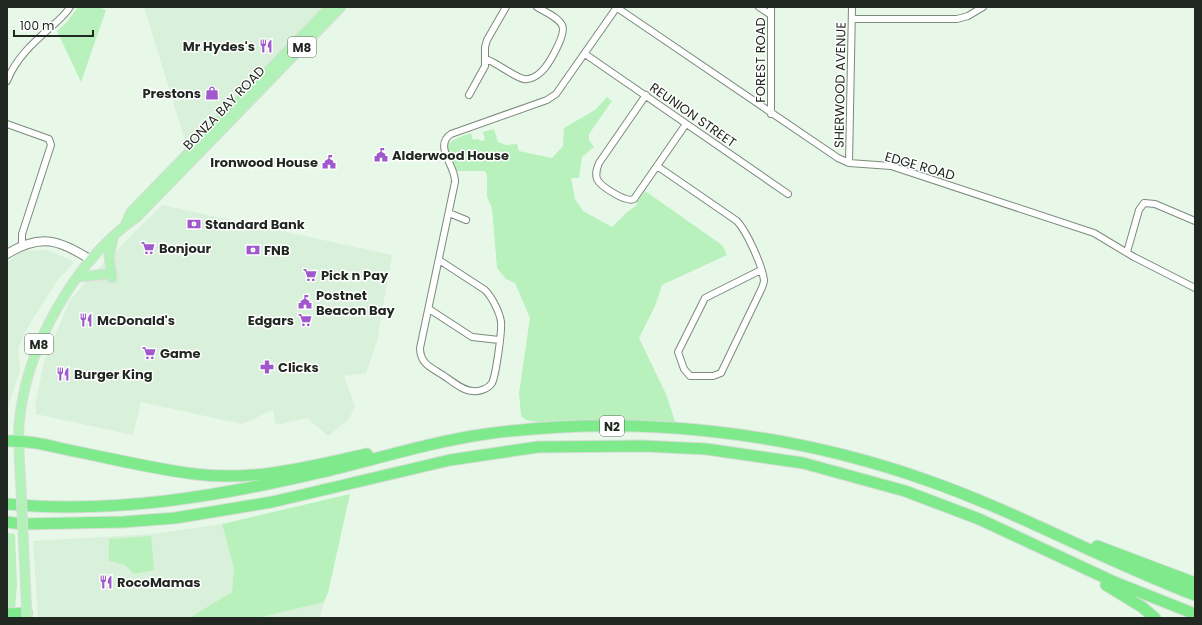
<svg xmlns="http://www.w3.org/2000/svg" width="1202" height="625" font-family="Poppins,sans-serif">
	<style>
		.built { fill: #d9f0da }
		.green { fill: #b8f1bc }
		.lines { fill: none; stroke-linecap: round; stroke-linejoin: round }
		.street-casing { stroke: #7b8a7c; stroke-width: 8 }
		.secondary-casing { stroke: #7b8a7c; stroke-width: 10 }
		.primary-casing { stroke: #dbdcdb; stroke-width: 11 }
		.highway-casing { stroke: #dbdcdb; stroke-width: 13 }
		.street { stroke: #fff; stroke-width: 6 }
		.secondary { stroke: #fff; stroke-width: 8 }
		.primary { stroke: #b2f2b9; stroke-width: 9 }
		.highway { stroke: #7eea8b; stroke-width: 11 }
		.primary-bridge-casing { stroke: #dbdcdb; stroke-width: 11; stroke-linecap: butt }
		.primary-bridge { stroke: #b2f2b9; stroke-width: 9 }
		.labels { text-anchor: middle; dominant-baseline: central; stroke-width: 3; stroke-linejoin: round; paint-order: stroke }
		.shield { fill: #fff; stroke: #646864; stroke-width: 1 }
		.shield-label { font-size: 12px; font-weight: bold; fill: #212721 }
		.poi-label { font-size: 13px; font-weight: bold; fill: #212721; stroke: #fff; text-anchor: start }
		.street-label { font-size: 13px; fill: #212721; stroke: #fff }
	</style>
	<rect width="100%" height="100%" fill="#e8f8e8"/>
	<path class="built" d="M144,7H322L187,147Z
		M162,205L392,255L377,341L366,373L344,376L355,406L349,419L328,436L307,418L276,425L273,410L242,424L141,402L133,435L36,414L35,405L44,362L70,300L91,276Z
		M48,250L74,262L57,281L29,325L18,348L20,370L7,410V263L22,251Z
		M222,524L234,568L232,592L192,616V618H38L33,541L153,534Z
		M324,602L320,618H258Z"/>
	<path class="green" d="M78,7H98L106,10L81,82L57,31L67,22Z
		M607,97L612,101L589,134V140L594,147L582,157L579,178H571L575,199L583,211L612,227L626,213L637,205V202L645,191L722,245L727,255L662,285L655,306L639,338L666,394L676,424H549L526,420L521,416L519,393L530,318L515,283L506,279L497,268L492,208L487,197V176L485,171H456C445,145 441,143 471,133L473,140L477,139L482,141L485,140L483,132L494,129L498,142L506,145L517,144L519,151L552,158L563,146L564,128L595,110Z
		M350,494L328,593L324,602L258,618H192V616L232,592L234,568L222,524Z
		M7,533L15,534L17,584L15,608L7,611Z
		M151,536L154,570L134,574L125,565L109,561V539Z"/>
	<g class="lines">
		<g class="street-casing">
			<path id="street" d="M616,7L838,158L849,163L891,166L1094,233L1134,257L1195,288
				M759,7L771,15
				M852,19H957L968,16L983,7
				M585,54L788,194
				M486,59C497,63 516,78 524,79C530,80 537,76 541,72C548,66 567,34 562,25C558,17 545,12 537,7
				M7,81C16,58 33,43 51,27C58,21 65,15 70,7
				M469,95L485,66V47L487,40L506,7
				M646,95L599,163C597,168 595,173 597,179C600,186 626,203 634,199L686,124
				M771,114V7
				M7,124L49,139L51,145L22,234V246
				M849,163L852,7
				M657,166L737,221C747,232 762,265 764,280C764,284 762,288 760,292L721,373L713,376H690L684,369L678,352L705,298L761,270
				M449,213L466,220
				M1127,252L1139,210L1144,203L1155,204L1195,221
				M439,260L485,290C492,297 500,313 501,322C502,331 496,375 492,383C489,388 480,392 473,391C462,391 451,380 441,374C430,367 420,363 420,348L455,182C456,166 433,146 451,134L547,100L556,94L617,7
				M429,309L472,337L499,340"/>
		</g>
		<g class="secondary-casing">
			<path id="secondary" d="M7,254C41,233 60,240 91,260"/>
		</g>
		<g class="primary-casing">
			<path id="primary" d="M125,226L131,212L330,7
				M79,277L107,274
				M112,278L109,256L113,239
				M21,489C20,468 18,446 19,425C25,349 74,261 137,217L341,7"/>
		</g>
		<g class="highway-casing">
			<path id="highway" d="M7,441C30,440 50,446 73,451C114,459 154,469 195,474C253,482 311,466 367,454
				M7,504C112,514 216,497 318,473C374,460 429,442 486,434C634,414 789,431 929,481C1020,513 1105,561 1195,595
				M7,522L23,524L123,522L175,518L272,502L450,460L538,447L643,446L706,449L803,463L905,491L979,519L1112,581L1195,614
				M1097,546L1195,583
				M1106,585L1142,607L1155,618
				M7,614L27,613"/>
		</g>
		<use href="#street" class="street"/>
		<use href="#secondary" class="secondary"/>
		<use href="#primary" class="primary"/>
		<use href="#highway" class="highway"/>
		<g class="primary-bridge-casing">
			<path id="primary-bridge" d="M21,489L27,618"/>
		</g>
		<use href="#primary-bridge" class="primary-bridge"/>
	</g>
	<defs>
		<g id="restaurant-bare" transform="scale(1.08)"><path d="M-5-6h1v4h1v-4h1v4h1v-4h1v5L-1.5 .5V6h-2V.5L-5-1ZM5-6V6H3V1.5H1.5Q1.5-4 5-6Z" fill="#9f59cd" stroke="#fff" stroke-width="2.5" paint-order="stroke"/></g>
		<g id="shop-bare" transform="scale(1.08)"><path d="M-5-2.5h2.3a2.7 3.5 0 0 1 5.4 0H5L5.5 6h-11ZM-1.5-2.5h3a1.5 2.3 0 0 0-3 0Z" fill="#9f59cd" stroke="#fff" stroke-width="2.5" paint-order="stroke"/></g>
		<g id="civic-bare" transform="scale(1.08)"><path d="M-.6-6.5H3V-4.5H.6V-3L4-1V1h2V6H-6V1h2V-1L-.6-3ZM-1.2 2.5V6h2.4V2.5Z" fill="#9f59cd" stroke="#fff" stroke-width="2.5" paint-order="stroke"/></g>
		<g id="bank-bare" transform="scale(1.08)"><path d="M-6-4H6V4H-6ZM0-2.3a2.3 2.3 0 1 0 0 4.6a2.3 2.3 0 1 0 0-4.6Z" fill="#9f59cd" stroke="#fff" stroke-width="2.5" paint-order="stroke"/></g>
		<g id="supermarket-bare" transform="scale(1.08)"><path d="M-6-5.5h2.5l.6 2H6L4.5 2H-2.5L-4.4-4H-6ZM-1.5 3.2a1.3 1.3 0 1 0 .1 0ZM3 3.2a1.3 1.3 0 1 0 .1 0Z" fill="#9f59cd" stroke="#fff" stroke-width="2.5" paint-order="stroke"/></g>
		<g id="pharmacy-bare" transform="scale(1.08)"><path d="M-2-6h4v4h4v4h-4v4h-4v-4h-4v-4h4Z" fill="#9f59cd" stroke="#fff" stroke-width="2.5" paint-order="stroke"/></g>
	</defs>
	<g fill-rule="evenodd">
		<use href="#restaurant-bare" x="266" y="46"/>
		<use href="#shop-bare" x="212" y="93"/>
		<use href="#civic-bare" x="381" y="155"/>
		<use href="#civic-bare" x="329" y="162"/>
		<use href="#bank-bare" x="194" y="224"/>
		<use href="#supermarket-bare" x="148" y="248"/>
		<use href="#bank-bare" x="253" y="250"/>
		<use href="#supermarket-bare" x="310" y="275"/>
		<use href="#civic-bare" x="305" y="302"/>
		<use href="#restaurant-bare" x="86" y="320"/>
		<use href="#supermarket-bare" x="305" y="320"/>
		<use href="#supermarket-bare" x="149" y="353"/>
		<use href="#pharmacy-bare" x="267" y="367"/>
		<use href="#restaurant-bare" x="63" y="374"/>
		<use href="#restaurant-bare" x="106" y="582"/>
	</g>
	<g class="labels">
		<g class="shield">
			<rect x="288" y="37" width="28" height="20" rx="3"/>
			<rect x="25" y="334" width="28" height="20" rx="3"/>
			<rect x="600" y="416" width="24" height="20" rx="3"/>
		</g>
		<g class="shield-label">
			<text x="302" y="47">M8</text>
			<text x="39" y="344">M8</text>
			<text x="612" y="426">N2</text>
		</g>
		<g class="poi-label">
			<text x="255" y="46" text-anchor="end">Mr Hydes's</text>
			<text x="201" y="93" text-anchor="end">Prestons</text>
			<text x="392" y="155">Alderwood House</text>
			<text x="318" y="162" text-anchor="end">Ironwood House</text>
			<text x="205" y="224">Standard Bank</text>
			<text x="159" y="248">Bonjour</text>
			<text x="264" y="250">FNB</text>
			<text x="321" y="275">Pick n Pay</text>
			<text x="316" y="295">Postnet<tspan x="316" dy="15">Beacon Bay</tspan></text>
			<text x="97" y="320">McDonald's</text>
			<text x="294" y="320" text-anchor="end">Edgars</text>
			<text x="160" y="353">Game</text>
			<text x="278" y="367">Clicks</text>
			<text x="74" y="374">Burger King</text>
			<text x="117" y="582">RocoMamas</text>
		</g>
		<g class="street-label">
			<text transform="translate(760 60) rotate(-90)">FOREST ROAD</text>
			<text transform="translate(840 85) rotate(-89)">SHERWOOD AVENUE</text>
			<text transform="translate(224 108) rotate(-46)">BONZA BAY ROAD</text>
			<text transform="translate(693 115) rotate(35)">REUNION STREET</text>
			<text transform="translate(920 166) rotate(16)">EDGE ROAD</text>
		</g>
	</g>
	<rect width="1202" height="625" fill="none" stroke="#212721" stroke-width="16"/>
	<path d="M14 30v6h79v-6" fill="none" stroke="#212721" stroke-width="2"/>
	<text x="20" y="30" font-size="12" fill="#212721" stroke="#ffffff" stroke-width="3" paint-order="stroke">100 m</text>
</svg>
